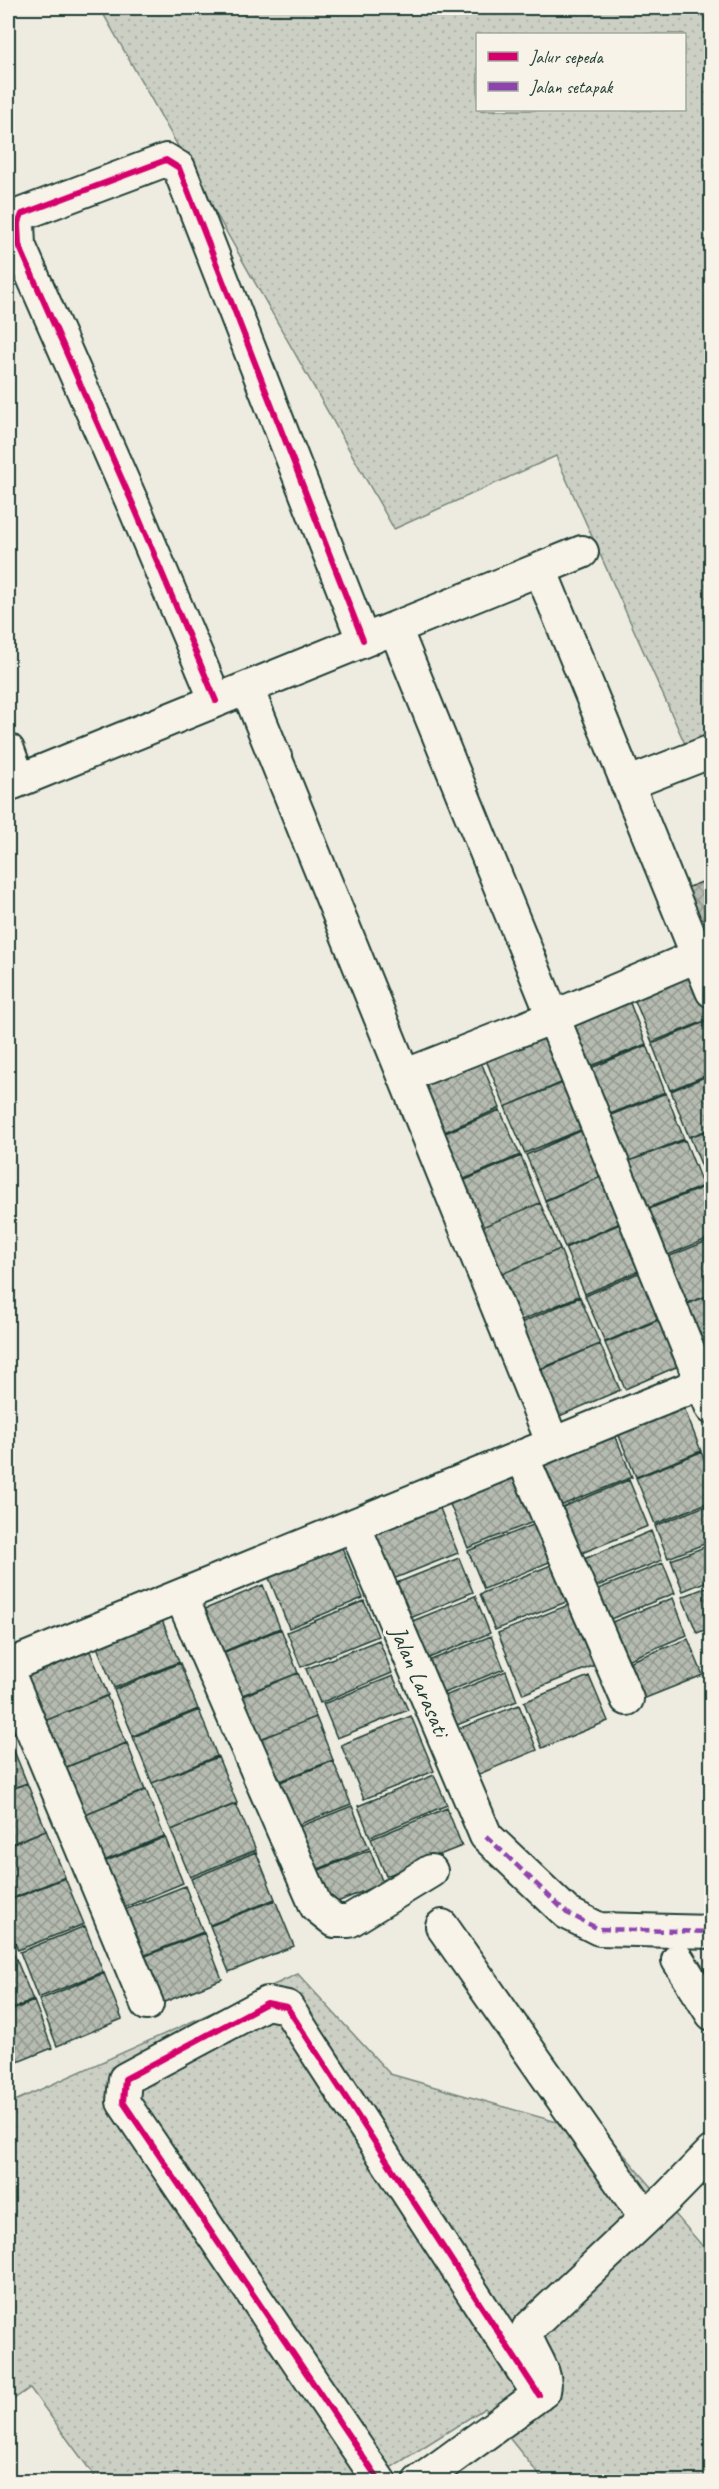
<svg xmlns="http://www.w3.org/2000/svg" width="719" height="2489" font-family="Caveat,sans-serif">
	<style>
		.green { fill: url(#green-dots); stroke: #76867c; stroke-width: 1.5; fill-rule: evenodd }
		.building { fill: url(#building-cross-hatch); stroke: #1f3d34; stroke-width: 1.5 }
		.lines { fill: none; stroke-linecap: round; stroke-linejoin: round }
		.minor-casing { stroke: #1f3d34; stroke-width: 36 }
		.minor { stroke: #f7f3e8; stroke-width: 32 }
		.quiet { stroke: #8e44ad; stroke-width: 4.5; stroke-dasharray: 9 4.5; stroke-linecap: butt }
		.cycleway-casing { stroke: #f7f3e8; stroke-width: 10 }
		.cycleway { stroke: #d6006c; stroke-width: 6 }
		.labels { text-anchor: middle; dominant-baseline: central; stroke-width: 6; stroke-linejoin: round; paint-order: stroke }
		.street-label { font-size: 24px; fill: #1f3d34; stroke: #f7f3e8 }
	</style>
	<defs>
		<pattern id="green-dots" width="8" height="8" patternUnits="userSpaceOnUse" patternTransform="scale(1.5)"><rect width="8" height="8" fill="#cccfc4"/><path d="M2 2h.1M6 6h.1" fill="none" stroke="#afb3a9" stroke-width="1.8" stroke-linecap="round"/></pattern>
		<pattern id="building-cross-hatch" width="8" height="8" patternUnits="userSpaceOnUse" patternTransform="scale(1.5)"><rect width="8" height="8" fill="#b5bbb0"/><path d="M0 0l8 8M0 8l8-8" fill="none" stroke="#939990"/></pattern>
	</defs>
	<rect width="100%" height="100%" fill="#eeece1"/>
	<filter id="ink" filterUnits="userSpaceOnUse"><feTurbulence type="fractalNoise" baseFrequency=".0167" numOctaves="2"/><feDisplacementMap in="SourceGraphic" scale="12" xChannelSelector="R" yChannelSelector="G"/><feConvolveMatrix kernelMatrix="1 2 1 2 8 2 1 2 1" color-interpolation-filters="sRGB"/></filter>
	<g filter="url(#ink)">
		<path class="green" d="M100,8H699L712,33L711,757L694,764L556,456L394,529ZM478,34H684V110H478Z
			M298,1974L390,2074L609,2137L711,2256V2481H544L485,2408L370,2481H98L30,2388L8,2403V2104Z"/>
		<path class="building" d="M712,878V931L695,938L676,892Z
			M698,970L712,1003V1018L652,1042L633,996Z
			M628,998L646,1044L581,1070L563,1024Z
			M712,1019V1073L670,1090L652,1044Z
			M550,1033L570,1079L505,1107L486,1060Z
			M647,1045L665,1092L600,1118L581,1072Z
			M481,1062L500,1108L435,1136L416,1090Z
			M712,1074V1128L689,1137L671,1091Z
			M570,1080L590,1126L525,1153L505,1107Z
			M666,1093L684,1139L619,1165L601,1119Z
			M500,1110L520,1155L455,1183L436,1137Z
			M590,1127L610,1173L545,1200L526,1155Z
			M712,1129V1183L709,1184L690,1137Z
			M685,1140L703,1186L638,1212L619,1165Z
			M521,1156L540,1203L475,1230L456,1184Z
			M610,1173L629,1219L565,1247L545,1201Z
			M704,1187L712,1206V1237L658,1259L639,1213Z
			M540,1203L560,1249L495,1277L475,1230Z
			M629,1220L650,1266L585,1294L565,1248Z
			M712,1239V1294L677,1307L658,1261Z
			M560,1249L579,1296L515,1323L495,1277Z
			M650,1268L670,1314L605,1342L585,1296Z
			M712,1294V1348L696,1355L678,1308Z
			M580,1297L600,1344L535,1371L516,1325Z
			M670,1315L690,1361L625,1389L605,1343Z
			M600,1344L620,1390L555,1418L536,1372Z
			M683,1405L701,1451L636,1477L617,1431Z
			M615,1435L632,1477L557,1507L540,1466Z
			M701,1452L712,1477V1501L655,1524L636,1478Z
			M514,1476L533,1522L468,1548L449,1502Z
			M629,1480L648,1526L577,1555L558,1509Z
			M712,1503V1541L668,1558L655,1526Z
			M439,1506L458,1553L393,1579L374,1532Z
			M538,1523L554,1560L484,1589L468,1551Z
			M651,1531L662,1560L590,1589L579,1561Z
			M338,1538L363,1598L289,1628L265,1568Z
			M712,1544V1579L683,1591L671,1560Z
			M459,1558L473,1592L408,1619L394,1584Z
			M556,1563L571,1600L495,1630L480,1594Z
			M663,1563L675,1593L603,1622L591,1592Z
			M263,1585L280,1628L220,1653L203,1610Z
			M712,1585V1627L697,1633L682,1597Z
			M475,1596L490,1633L424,1660L410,1622Z
			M673,1598L687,1635L622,1662L607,1624Z
			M364,1601L378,1636L301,1667L287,1632Z
			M571,1604L595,1665L523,1694L498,1633Z
			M160,1615L179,1662L114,1688L95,1642Z
			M281,1629L298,1673L237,1697L220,1654Z
			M491,1636L504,1669L439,1695L426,1662Z
			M688,1639L703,1675L638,1701L623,1664Z
			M379,1640L392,1673L320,1703L306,1669Z
			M89,1649L108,1695L42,1722L23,1675Z
			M180,1663L198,1709L133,1736L114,1690Z
			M506,1671L517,1701L452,1727L440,1698Z
			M298,1673L316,1717L255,1741L238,1698Z
			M393,1676L408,1710L337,1738L323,1704Z
			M589,1676L608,1721L542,1748L524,1702Z
			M107,1696L126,1743L61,1769L42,1722Z
			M519,1705L537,1750L472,1777L453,1731Z
			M199,1710L217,1756L152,1783L133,1737Z
			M411,1716L434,1771L364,1799L341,1745Z
			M316,1717L333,1760L272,1784L255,1741Z
			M8,1736L27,1783L8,1790Z
			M127,1743L145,1790L80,1816L62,1769Z
			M218,1757L237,1803L171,1830L152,1783Z
			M333,1761L351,1804L290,1828L273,1785Z
			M434,1775L447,1805L370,1837L358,1806Z
			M27,1783L46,1830L8,1845V1791Z
			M146,1790L164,1836L99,1863L81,1817Z
			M236,1804L256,1850L190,1877L171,1830Z
			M352,1806L369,1848L309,1873L291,1830Z
			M447,1808L462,1846L386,1876L371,1839Z
			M46,1830L65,1877L8,1900V1846Z
			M165,1837L183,1883L118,1910L99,1864Z
			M370,1850L383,1883L323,1908L309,1874Z
			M256,1852L275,1899L210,1925L191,1879Z
			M65,1878L84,1924L18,1950L8,1923V1901Z
			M185,1886L203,1932L138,1958L119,1912Z
			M275,1900L294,1946L229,1972L210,1926Z
			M85,1926L103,1972L38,1998L20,1952Z
			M204,1933L222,1979L157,2005L138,1959Z
			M14,1954L33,2000L8,2011V1957Z
			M104,1973L122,2019L57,2046L39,2000Z
			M34,2001L52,2048L8,2066V2012Z"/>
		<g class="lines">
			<g class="minor-casing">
				<path id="minor" d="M540,569L712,991
					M395,628L712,1408
					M247,688L553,1444
					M216,701L135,509L19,245L18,224L22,214L166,160L179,168L363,640
					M8,750L19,780
					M627,784L712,751
					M8,785L582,552
					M404,1076L553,1017L697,956
					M522,1456L627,1699
					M354,1525L486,1836L567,1913L599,1929L712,1932
					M181,1596L316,1906L335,1921H349L431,1871
					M8,1666L712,1379
					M8,1672L147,2004
					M442,1926L645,2217
					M678,1960L712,2014
					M380,2482L123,2102L125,2079L267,2003L287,2007L539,2395
					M419,2482L544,2391C550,2367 522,2346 528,2329L668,2197L712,2152"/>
			</g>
			<use href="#minor" class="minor"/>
			<path class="quiet" d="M486,1836L567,1913L599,1929L712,1932"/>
			<g class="cycleway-casing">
				<path id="cycleway" d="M216,701L135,509L19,245L18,224L22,214L166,160L179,168L363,640
					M380,2482L123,2102L125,2079L267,2003L287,2007L539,2395"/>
			</g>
			<use href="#cycleway" class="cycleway"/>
		</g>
	</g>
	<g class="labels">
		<g class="street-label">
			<text transform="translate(420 1681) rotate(67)">Jalan Larasati</text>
		</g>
	</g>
	<rect width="719" height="2489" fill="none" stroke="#f7f3e8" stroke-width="30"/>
	<rect x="15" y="15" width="689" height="2459" fill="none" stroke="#1f3d34" stroke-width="2" filter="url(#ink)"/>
	<rect x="476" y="33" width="210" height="78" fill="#f7f3e8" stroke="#a1aaa0" stroke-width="1.5"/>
	<rect x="488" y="52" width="30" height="9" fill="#d6006c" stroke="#a1aaa0" stroke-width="1.5"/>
	<text x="530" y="63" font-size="18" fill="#1f3d34">Jalur sepeda</text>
	<rect x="488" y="82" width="30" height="9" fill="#8e44ad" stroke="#a1aaa0" stroke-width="1.5"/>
	<text x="530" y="93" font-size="18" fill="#1f3d34">Jalan setapak</text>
</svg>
